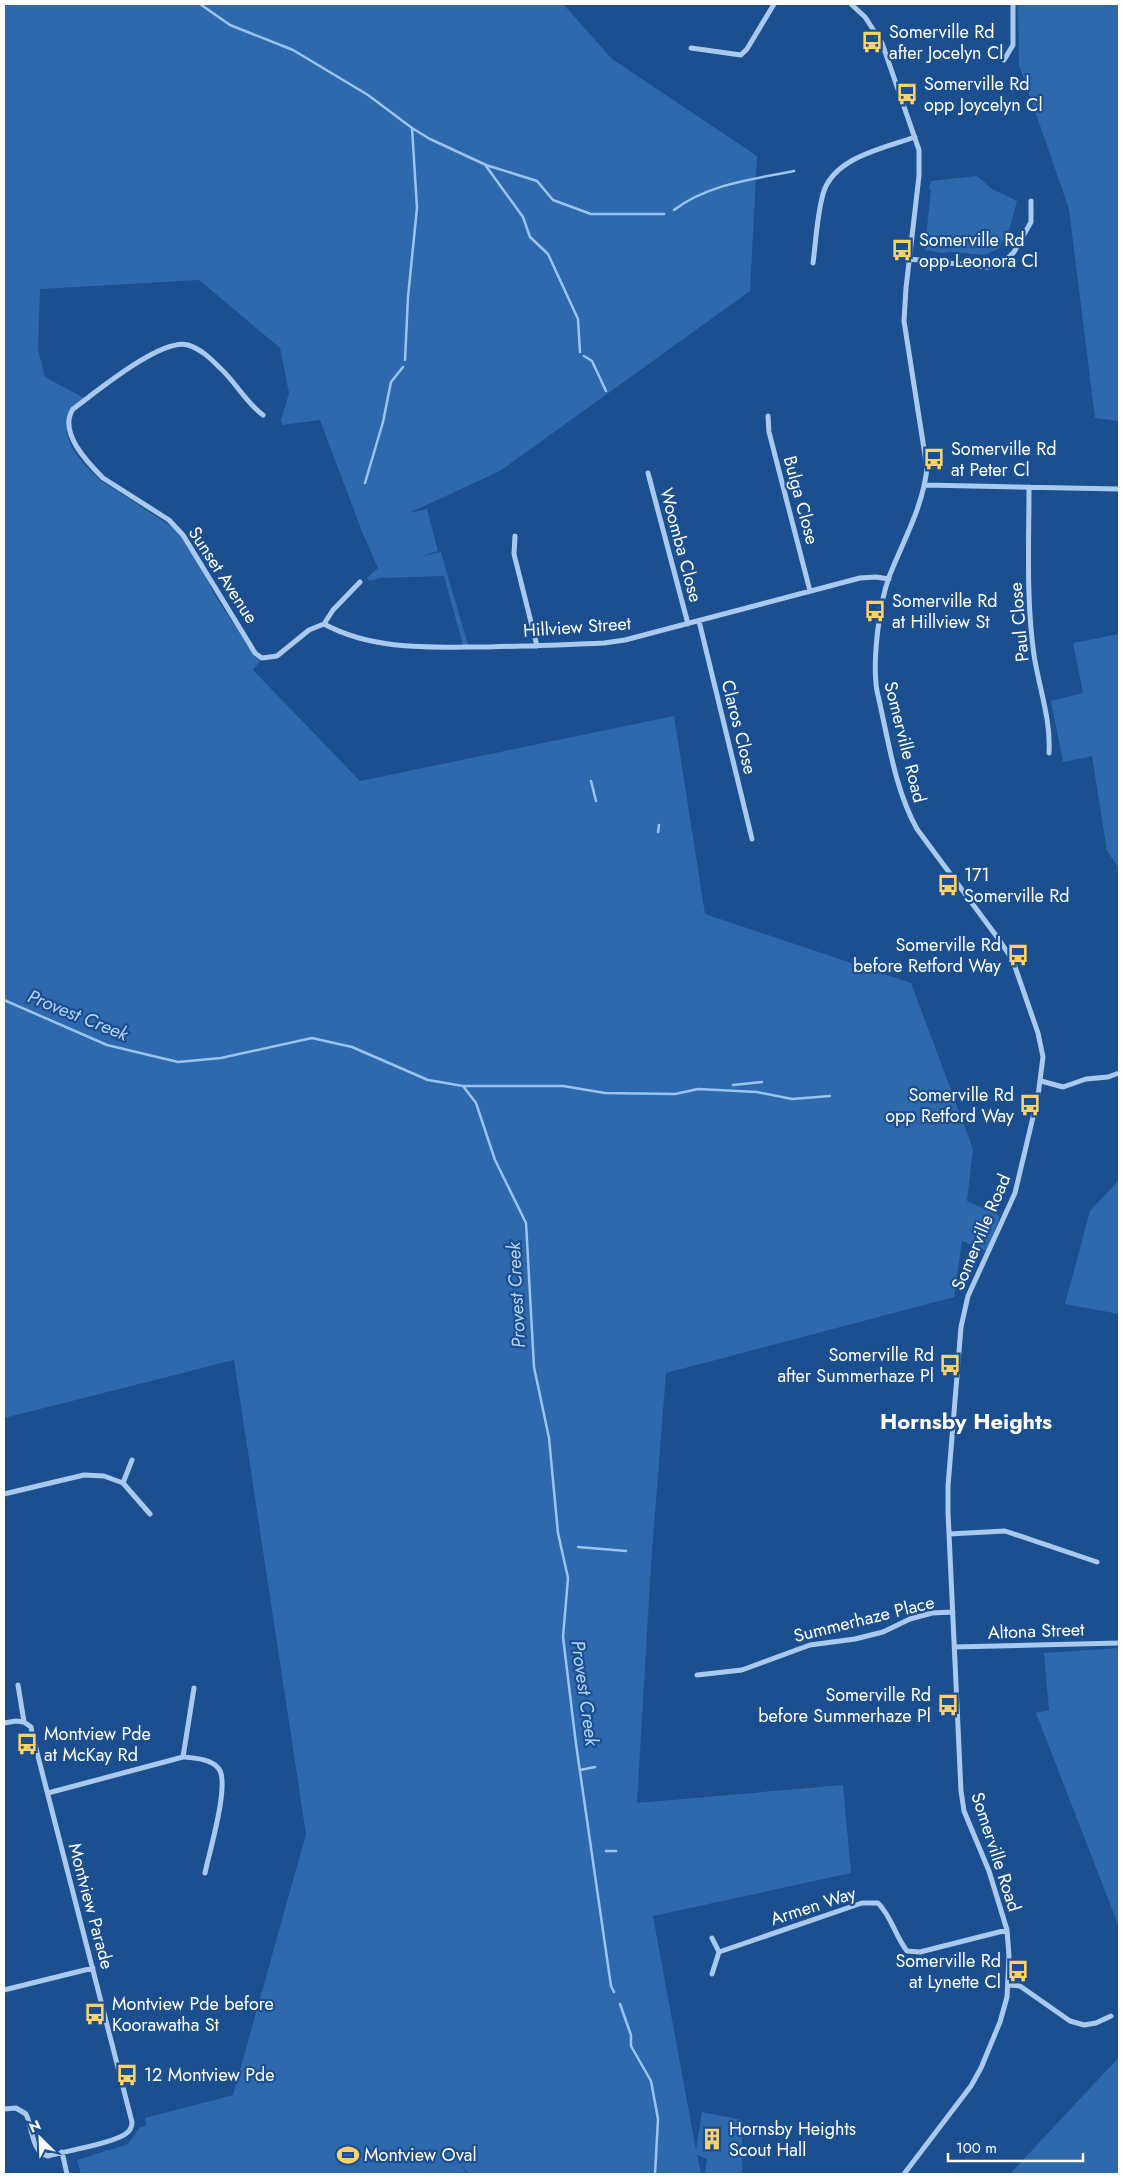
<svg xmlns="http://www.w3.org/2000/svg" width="1123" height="2178" font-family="Jost,sans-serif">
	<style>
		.green { fill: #2e69ad }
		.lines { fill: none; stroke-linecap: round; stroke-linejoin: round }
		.stream { stroke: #9cc4f0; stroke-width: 2.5 }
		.minor { stroke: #a9c9ee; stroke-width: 5 }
		.labels { text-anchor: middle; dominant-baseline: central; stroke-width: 4.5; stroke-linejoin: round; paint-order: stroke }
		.poi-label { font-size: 18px; fill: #fff; stroke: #1b4f8f; text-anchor: start }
		.street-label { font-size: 18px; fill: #fff; stroke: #1b4f8f }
		.water-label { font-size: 19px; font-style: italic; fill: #b5d3f5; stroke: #1b4f8f }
		.district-label { font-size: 22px; font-weight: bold; fill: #fff; stroke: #1b4f8f }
	</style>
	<rect width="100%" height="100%" fill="#1b4f8f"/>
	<path class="green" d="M4,4H563L612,59L757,156L750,291L500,471L409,513L427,509L438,551L419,557L441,552L468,645H463L444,576L380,578L370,581L367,578L378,568L363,534L320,420L282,425L281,420L289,393L280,348L199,280L40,289L38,350L45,377L86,399C47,425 75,457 100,480L177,530L191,549L217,599L255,656L261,660L253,670L360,781L674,716L705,914L911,983L973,1149L967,1201L1000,1216L987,1251L962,1241L954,1297L666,1373L651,1565L637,1803L843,1785L851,1873L653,1916L696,2150L702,2112L742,2120V2174H705L707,2159L697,2155L701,2174H469L460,2164L467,2174H81L77,2160L128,2144L140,2127L146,2126L145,2118L233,2095L306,1834L234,1360L4,1418Z
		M1018,4H1119V421L1095,418L1069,209L1019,65Z
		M977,176L992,189L1017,201L1009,230L998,249L984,255L952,252L942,253L925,250L923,238H926L931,190L929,189L931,181Z
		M1119,634V868L1107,851L1092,756L1063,762L1051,701L1083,693L1073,643Z
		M1119,1180V1314L1065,1304L1090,1211Z
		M1119,1648V1927L1036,1713L1049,1710L1044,1653Z
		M1119,2057V2174H1010Z"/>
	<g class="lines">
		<path class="stream" d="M200,4L230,25L293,50L368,95L412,128L430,139L486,165L537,181L553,200L591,214H664
			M486,166L523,217L530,237L548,254L578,319L580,352
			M674,210C708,184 754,179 794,171
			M584,356L592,361L606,391
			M405,360L408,297L417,208L412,128
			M365,483L383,422L391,382L403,367
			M591,781L596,801
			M658,832L659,825
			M4,1000L107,1045L178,1062L221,1058L312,1038L352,1047L428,1080L463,1086L476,1103L495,1160L526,1223L534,1367L549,1438L558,1533L568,1578L563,1637L576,1744L611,1986L614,1992
			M733,1085L762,1082
			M463,1086H563L605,1093L675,1094L698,1089L757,1092L792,1099L830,1096
			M578,1547L626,1551
			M580,1770L595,1767
			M606,1851H616
			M620,2004L631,2035V2046L651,2081L658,2119L655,2174"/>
		<path class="minor" d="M851,4L865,17L882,43L919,150V176L906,288L904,321L927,468C923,507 903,541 889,577C879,605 872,662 877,691C888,737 894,788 917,829L1000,941L1013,961L1038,1033L1043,1057L1038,1096L1015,1193L968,1296L961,1327L948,1486V1512L961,1791L964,1811L989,1871L1007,1930L1009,1956L1007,1997L1000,2022L981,2068L971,2086L904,2174
			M691,48L741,55L747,49L774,4
			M1004,60L1013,45V4
			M909,259L988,267L1004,262L1014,252L1031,222V201
			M813,263C816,240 817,216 823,194C833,157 885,148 915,137
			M263,415C245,402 236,382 219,367C210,358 201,349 188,345C162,337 96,392 73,409C58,432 87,462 103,478L169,520L183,535L255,653L262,658L277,656L309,630L324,624L333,610L360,582
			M768,416L769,432L810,591
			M648,473L688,624
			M925,485L1119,489
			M1029,487C1029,543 1026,599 1034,655C1039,688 1051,719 1049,753
			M515,536L514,554L537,646
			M699,621L752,839
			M324,624C374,651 431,647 486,647C525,646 565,645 604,643L625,640L860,578L876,577L889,579
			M1041,1081L1063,1087L1086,1079L1108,1077L1119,1073
			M123,1483L150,1514
			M4,1494L84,1475L104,1476L123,1483L132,1460
			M949,1534L1005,1531L1097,1562
			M954,1647L1119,1643
			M697,1675L742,1670L810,1645L855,1639L883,1632L910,1619L932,1613L953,1612
			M4,1723L16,1721L24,1722
			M183,1757L194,1688
			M48,1793L183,1757C195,1758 212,1759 219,1769C230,1784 209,1853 205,1873
			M712,1938L719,1952
			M712,1974L719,1952L862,1903H878C892,1917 895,1936 907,1951L920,1952L1007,1930
			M1008,1985L1020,1986L1070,2021L1084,2025L1096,2023L1111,2016
			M4,1990L93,1968
			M4,2109L16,2108L26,2114C33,2128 31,2152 48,2156C65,2151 117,2143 128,2132C131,2129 132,2126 132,2122L32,1733L31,1727L24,1722L18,1685
			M62,2152L67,2174"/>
	</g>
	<defs>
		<g id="bus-bare" transform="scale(1.725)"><path d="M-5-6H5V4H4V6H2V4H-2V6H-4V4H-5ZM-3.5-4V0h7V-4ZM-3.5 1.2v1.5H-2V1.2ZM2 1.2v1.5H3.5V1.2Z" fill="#ffd166" stroke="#1b4f8f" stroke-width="2.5" paint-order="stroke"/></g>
		<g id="building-bare" transform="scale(1.725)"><path d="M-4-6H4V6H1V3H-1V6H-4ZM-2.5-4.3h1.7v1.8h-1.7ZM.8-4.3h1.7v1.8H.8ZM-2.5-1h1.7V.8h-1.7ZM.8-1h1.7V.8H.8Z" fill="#ffd166" stroke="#1b4f8f" stroke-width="2.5" paint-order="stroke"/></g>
		<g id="stadium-bare" transform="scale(1.725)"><path d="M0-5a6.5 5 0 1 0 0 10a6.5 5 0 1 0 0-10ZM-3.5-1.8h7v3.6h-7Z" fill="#ffd166" stroke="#1b4f8f" stroke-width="2.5" paint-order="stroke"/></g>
	</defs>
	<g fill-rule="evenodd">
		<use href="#bus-bare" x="872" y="42"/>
		<use href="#bus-bare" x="907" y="94"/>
		<use href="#bus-bare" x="902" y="250"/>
		<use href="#bus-bare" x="934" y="459"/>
		<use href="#bus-bare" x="875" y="611"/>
		<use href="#bus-bare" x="948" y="885"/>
		<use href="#bus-bare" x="1018" y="955"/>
		<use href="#bus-bare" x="1030" y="1105"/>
		<use href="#bus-bare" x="950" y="1365"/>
		<use href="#bus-bare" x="948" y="1705"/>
		<use href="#bus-bare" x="27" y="1744"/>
		<use href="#bus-bare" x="1018" y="1971"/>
		<use href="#bus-bare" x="95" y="2014"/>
		<use href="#bus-bare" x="127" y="2075"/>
		<use href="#building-bare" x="712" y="2139"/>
		<use href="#stadium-bare" x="348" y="2155"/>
	</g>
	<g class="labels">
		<g class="poi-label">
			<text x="889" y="32">Somerville Rd<tspan x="889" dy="21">after Jocelyn Cl</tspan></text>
			<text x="924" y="84">Somerville Rd<tspan x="924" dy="21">opp Joycelyn Cl</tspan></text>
			<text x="919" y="240">Somerville Rd<tspan x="919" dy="21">opp Leonora Cl</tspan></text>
			<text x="951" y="449">Somerville Rd<tspan x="951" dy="21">at Peter Cl</tspan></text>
			<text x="892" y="601">Somerville Rd<tspan x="892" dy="21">at Hillview St</tspan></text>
			<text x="964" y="875">171<tspan x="964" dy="21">Somerville Rd</tspan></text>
			<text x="1001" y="945" text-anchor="end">Somerville Rd<tspan x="1001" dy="21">before Retford Way</tspan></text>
			<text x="1014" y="1095" text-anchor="end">Somerville Rd<tspan x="1014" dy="21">opp Retford Way</tspan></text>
			<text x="934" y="1355" text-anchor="end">Somerville Rd<tspan x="934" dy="21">after Summerhaze Pl</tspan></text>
			<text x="931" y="1695" text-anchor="end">Somerville Rd<tspan x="931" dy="21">before Summerhaze Pl</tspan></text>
			<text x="44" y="1734">Montview Pde<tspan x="44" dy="21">at McKay Rd</tspan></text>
			<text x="1001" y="1961" text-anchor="end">Somerville Rd<tspan x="1001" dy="21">at Lynette Cl</tspan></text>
			<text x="112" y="2004">Montview Pde before<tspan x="112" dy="21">Koorawatha St</tspan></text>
			<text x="144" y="2075">12 Montview Pde</text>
			<text x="729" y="2129">Hornsby Heights<tspan x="729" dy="21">Scout Hall</tspan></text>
			<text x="364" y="2155">Montview Oval</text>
		</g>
		<g class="street-label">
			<text transform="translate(801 500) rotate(75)">Bulga Close</text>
			<text transform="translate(681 545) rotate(75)">Woomba Close</text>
			<text transform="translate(223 575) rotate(57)">Sunset Avenue</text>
			<text transform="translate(1019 622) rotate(-95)">Paul Close</text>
			<text transform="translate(577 627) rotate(-4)">Hillview Street</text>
			<text transform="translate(739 727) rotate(76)">Claros Close</text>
			<text transform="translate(905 742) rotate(76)">Somerville Road</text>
			<text transform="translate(981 1232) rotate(-67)">Somerville Road</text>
			<text transform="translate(864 1619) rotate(-14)">Summerhaze Place</text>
			<text transform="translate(1036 1631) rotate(-2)">Altona Street</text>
			<text transform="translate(996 1852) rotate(72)">Somerville Road</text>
			<text transform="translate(91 1906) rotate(75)">Montview Parade</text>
			<text transform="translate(813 1906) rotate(-18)">Armen Way</text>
		</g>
		<g class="water-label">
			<text transform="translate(78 1015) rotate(22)">Provest Creek</text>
			<text transform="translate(516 1295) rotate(-93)">Provest Creek</text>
			<text transform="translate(585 1693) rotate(82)">Provest Creek</text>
		</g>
		<g class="district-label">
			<text x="966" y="1421">Hornsby Heights</text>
		</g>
	</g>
	<rect width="1123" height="2178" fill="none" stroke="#ffffff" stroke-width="10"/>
	<g transform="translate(40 2138) rotate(336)" stroke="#1b4f8f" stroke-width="4" paint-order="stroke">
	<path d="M0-4L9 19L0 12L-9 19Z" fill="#ffffff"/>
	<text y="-8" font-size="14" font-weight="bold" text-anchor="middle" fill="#ffffff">N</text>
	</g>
	<path d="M948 2153v8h135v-8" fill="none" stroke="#ffffff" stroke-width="2.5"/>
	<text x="956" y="2153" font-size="15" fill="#ffffff" stroke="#1b4f8f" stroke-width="4" paint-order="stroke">100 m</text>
</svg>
